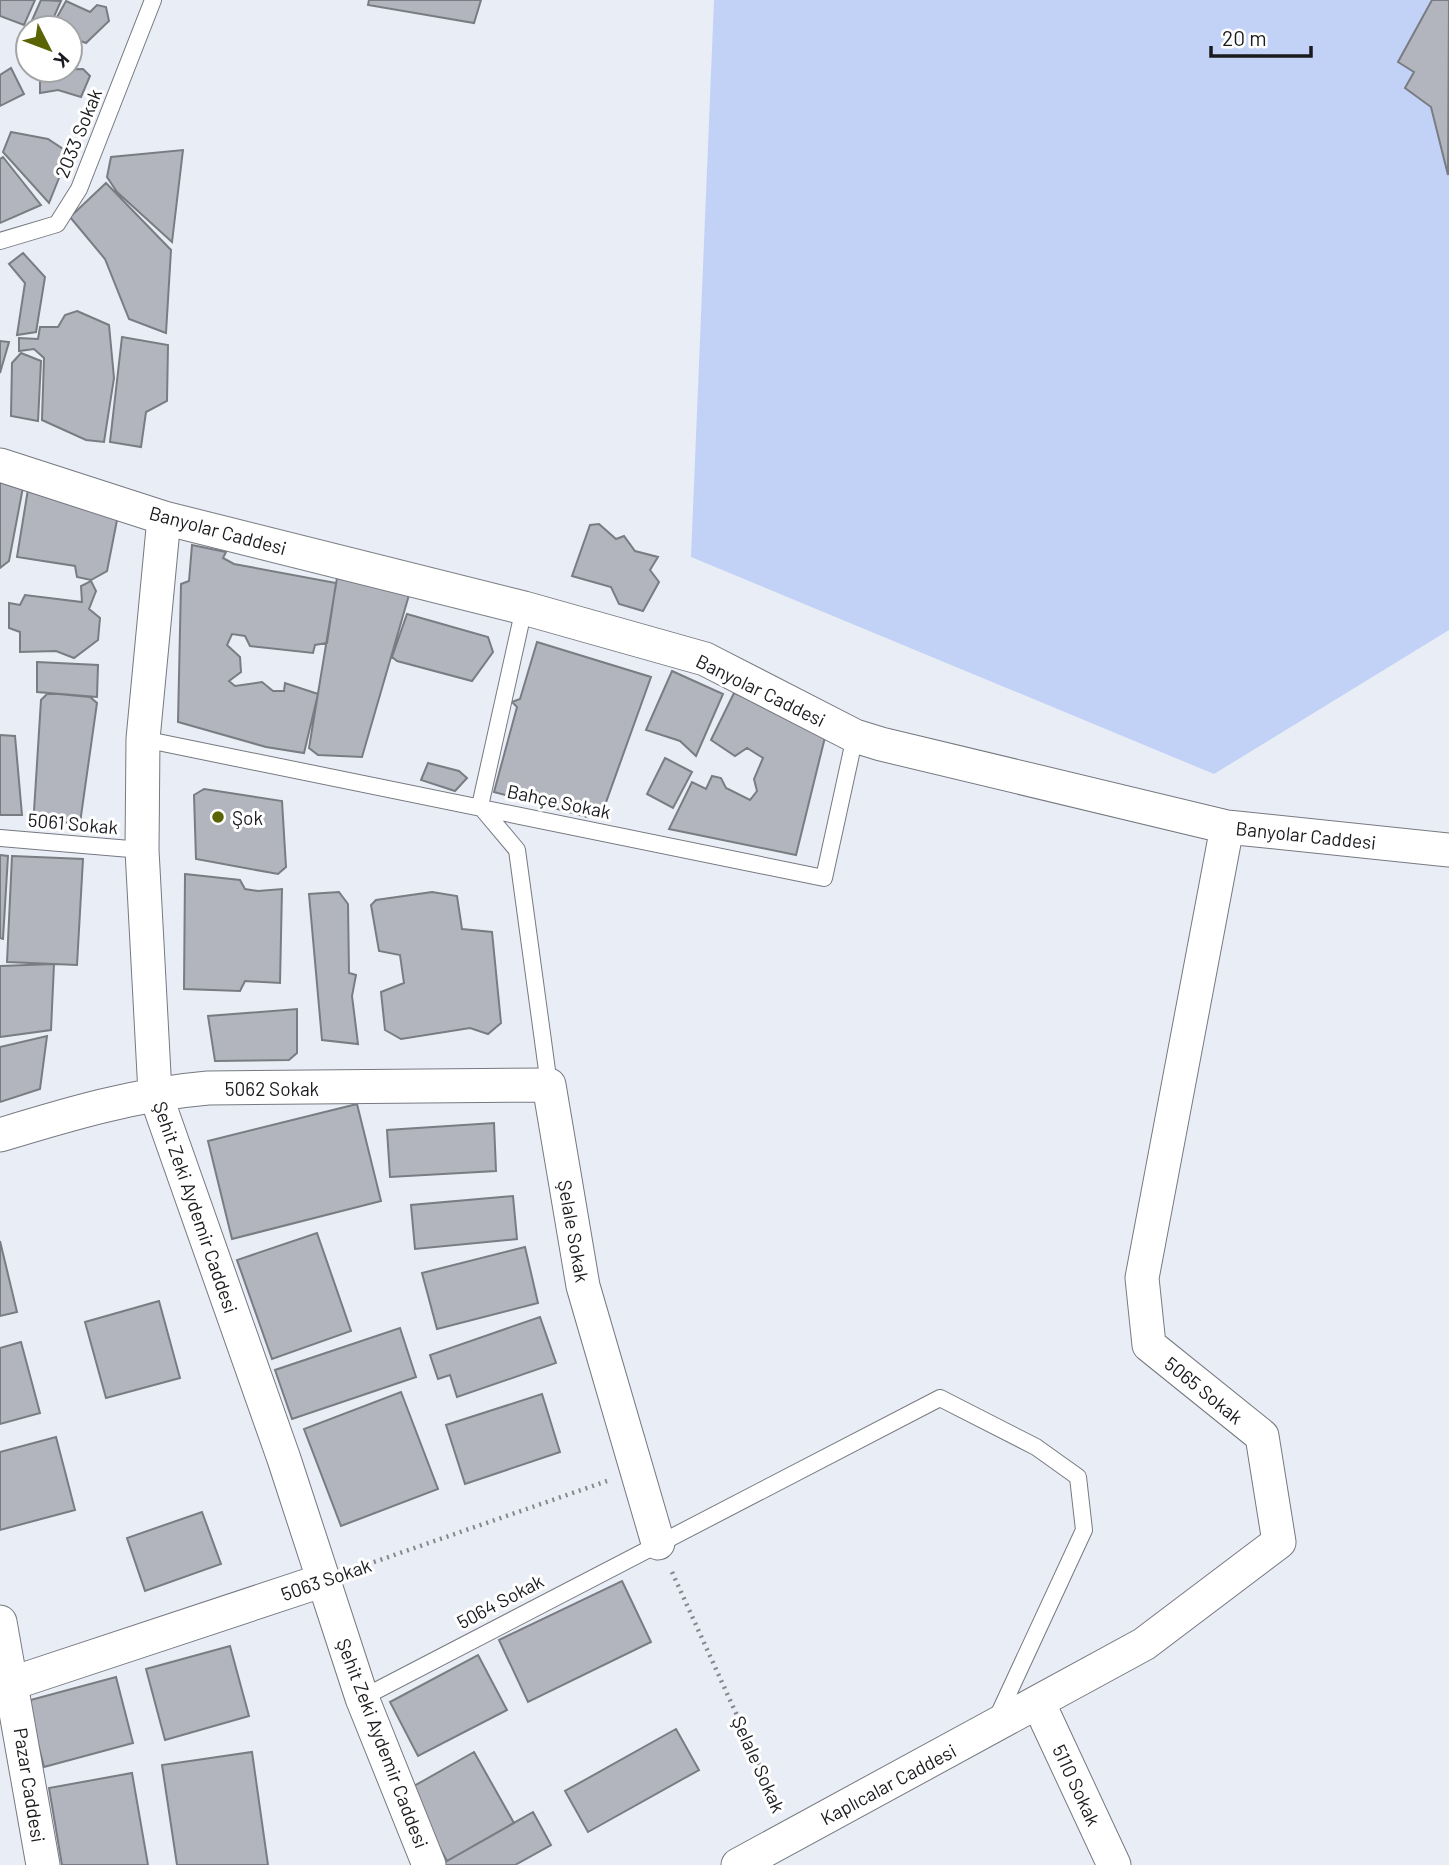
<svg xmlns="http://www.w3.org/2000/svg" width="1449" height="1865" font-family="Barlow,sans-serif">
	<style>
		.green { fill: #c2d2f6 }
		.building { fill: #b2b5bd; stroke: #797c83; stroke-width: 2 }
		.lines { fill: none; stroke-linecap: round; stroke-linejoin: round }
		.service-casing { stroke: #767980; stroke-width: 18 }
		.minor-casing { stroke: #767980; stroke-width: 35 }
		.path { stroke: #86888e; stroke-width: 4.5; stroke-dasharray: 2 5; stroke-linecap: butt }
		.service { stroke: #fff; stroke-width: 16 }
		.minor { stroke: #fff; stroke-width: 33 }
		.poi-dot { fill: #5b6405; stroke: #fff; stroke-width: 2.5 }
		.labels { text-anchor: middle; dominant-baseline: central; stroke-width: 6; stroke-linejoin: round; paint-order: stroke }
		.street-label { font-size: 19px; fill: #1a1b1e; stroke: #fff }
		.poi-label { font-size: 19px; fill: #1a1b1e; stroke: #fff; text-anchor: start }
	</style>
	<rect width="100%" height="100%" fill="#e9edf5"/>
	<path class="green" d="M714,0H1449V630L1214,774L691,557Z"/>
	<path class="building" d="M0,0H35L24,25L0,16Z
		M41,0L61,1L49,28L30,25Z
		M369,0H481L474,23L368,5Z
		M1432,0H1449L1448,175L1431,107L1405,88L1414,72L1398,62Z
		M66,1L90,12L97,5L106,7L109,21L86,43L70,37V28H51Z
		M11,68L24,94L0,106V75Z
		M83,69L90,76L81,97L58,90L40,93V70Z
		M11,132L48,139L69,153L49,203L3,152Z
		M183,150L172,242L117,192L107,177L111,157Z
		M3,157L41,205L0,223V159Z
		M106,183L171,250L166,333L129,319L105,259L70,217Z
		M23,253L45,277L36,332L17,335L25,283L9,264Z
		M77,311L109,325L114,378L104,442L86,440L42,420L44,358L34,349L19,351V338L38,339L40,327H58L65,315Z
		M122,337L168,345L167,401L146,412L141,447L110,442Z
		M0,341L9,342L0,373Z
		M21,353L41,361L38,421L11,416L12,363Z
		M0,473L24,482L9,561L0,568Z
		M29,483L120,505L107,571L91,580L77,577L75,566L17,557Z
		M599,524L616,539L624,536L635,551L658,557L650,570L659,582L643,611L619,604L611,587L572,576L590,525Z
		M192,545L226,552L223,558L234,564L336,583L327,643L315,645L313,653L250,646L245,636L232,634L227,645L240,657L241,672L229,681L235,686L262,682L273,691H284L285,683L318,694L304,753L266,747L178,722L181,584L189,581Z
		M337,578L409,595L362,757L318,755L309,748Z
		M91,581L96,591L89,609L100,618L98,640L74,658L56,651L20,652V632L9,628V603L20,605L25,595L82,602L81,586Z
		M407,614L488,637L493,652L472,681L397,661L392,657Z
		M537,642L651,677L605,805L587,817L494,792L517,707L512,702L520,699Z
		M37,662L98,665L97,697L37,692Z
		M672,671L723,694L696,756L680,741L646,730Z
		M48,693L90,697L97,703L80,823L52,822L34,811L41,700Z
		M734,693L827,729L796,855L669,829L692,782L706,789L712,776L721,778L726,788L750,800L757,791L754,779L763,758L747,748L735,756L711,740Z
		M0,735L15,736L22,815H0Z
		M665,758L692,772L673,808L647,794Z
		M428,763L459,771L467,778L455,791L421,780Z
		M204,789L282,801L286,867L278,874L196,859L194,795Z
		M0,855L8,856L3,939L0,938Z
		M12,856L83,859L77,965L7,962Z
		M185,874L240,880L245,889L258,891L282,889L280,983L245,981L240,991L184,989Z
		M339,892L348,904L349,973L356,975L352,996L358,1044L322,1040L309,894Z
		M432,892L457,896L462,929L492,932L501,1023L488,1034L470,1028L401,1039L385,1030L381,992L404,983L400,955L379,951L371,905L376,900Z
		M54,964L51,1030L0,1037V966Z
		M297,1009V1053L289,1060L215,1061L208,1016Z
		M47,1036L40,1089L0,1102V1047Z
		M357,1104L381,1201L232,1239L208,1141Z
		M494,1123L496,1171L390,1177L387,1130Z
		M513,1196L517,1239L415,1249L411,1205Z
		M317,1233L351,1331L272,1359L237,1260Z
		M0,1241L17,1312L0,1316Z
		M525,1247L538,1303L437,1329L422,1273Z
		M159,1301L180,1378L106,1398L85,1322Z
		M540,1317L556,1363L457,1397L450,1375L438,1379L430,1355Z
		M400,1328L416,1377L292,1419L275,1370Z
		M21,1342L40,1413L0,1424V1348Z
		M401,1392L438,1489L341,1526L304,1429Z
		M542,1394L560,1452L465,1484L446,1425Z
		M56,1437L75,1510L0,1530V1452Z
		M202,1512L221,1564L145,1591L127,1538Z
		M622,1581L651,1642L528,1702L499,1640Z
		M230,1646L249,1716L165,1740L146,1669Z
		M478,1655L507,1710L418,1756L390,1702Z
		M116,1677L133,1743L44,1767L27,1701Z
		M676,1729L699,1770L588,1832L565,1791Z
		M252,1752L268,1865H177L162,1765Z
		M474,1752L514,1823L447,1861L407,1790Z
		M132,1773L148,1865H62L49,1788Z
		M533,1812L551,1845L515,1865H440Z"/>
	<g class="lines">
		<g class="service-casing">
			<path id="service" d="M0,241L57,224L79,189L153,0
				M524,608L480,806L517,850L549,1085
				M143,739L824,878L855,736
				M0,838L142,850
				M362,1698L940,1398L1036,1447L1078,1477L1084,1530L996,1720"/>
		</g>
		<g class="minor-casing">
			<path id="minor" d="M0,465L164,518L524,608L705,659L855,736L881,744L1227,827L1449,850
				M164,518L143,739L142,850L155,1093L284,1459L362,1698L429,1865
				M0,1135C69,1114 136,1094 208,1088L549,1085L583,1286L658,1543
				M0,1622L43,1865
				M13,1683L324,1580
				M1039,1704L1114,1865
				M738,1865L1144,1644L1279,1542L1262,1436L1149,1345L1142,1278L1227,827"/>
		</g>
		<path class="path" d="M354,1569L607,1481
			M672,1572L778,1806"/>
		<use href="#service" class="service"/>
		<use href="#minor" class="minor"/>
	</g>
	<circle class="poi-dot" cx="218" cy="817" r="7"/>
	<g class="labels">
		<g class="street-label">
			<text transform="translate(78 133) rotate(-68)">2033 Sokak</text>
			<text transform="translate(218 530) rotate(15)">Banyolar Caddesi</text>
			<text transform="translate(761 690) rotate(26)">Banyolar Caddesi</text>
			<text transform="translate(559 801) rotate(12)">Bahçe Sokak</text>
			<text transform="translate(73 823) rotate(5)">5061 Sokak</text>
			<text transform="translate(1306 835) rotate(6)">Banyolar Caddesi</text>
			<text x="272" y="1088">5062 Sokak</text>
			<text transform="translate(196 1207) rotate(71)">Şehit Zeki Aydemir Caddesi</text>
			<text transform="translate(574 1231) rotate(80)">Şelale Sokak</text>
			<text transform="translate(1204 1390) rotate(39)">5065 Sokak</text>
			<text transform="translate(326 1579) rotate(-19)">5063 Sokak</text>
			<text transform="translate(500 1601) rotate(-28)">5064 Sokak</text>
			<text transform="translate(383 1743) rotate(69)">Şehit Zeki Aydemir Caddesi</text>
			<text transform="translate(759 1764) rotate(66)">Şelale Sokak</text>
			<text transform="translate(888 1784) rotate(-28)">Kaplıcalar Caddesi</text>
			<text transform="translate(30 1785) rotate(81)">Pazar Caddesi</text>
			<text transform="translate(1077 1785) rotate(65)">5110 Sokak</text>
		</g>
		<g class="poi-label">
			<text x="232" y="817">Şok</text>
		</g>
	</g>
	<g transform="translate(49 49) rotate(132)"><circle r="33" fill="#ffffff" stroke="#a3a4a5" stroke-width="2"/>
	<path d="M0-5L12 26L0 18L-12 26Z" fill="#5b6405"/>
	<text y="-10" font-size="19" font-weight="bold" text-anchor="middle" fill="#1a1b1e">K</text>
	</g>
	<path d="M1211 46v10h100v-10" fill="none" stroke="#1a1b1e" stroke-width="3.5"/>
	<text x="1222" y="46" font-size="21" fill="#1a1b1e" stroke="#ffffff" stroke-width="5" paint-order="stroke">20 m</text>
</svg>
